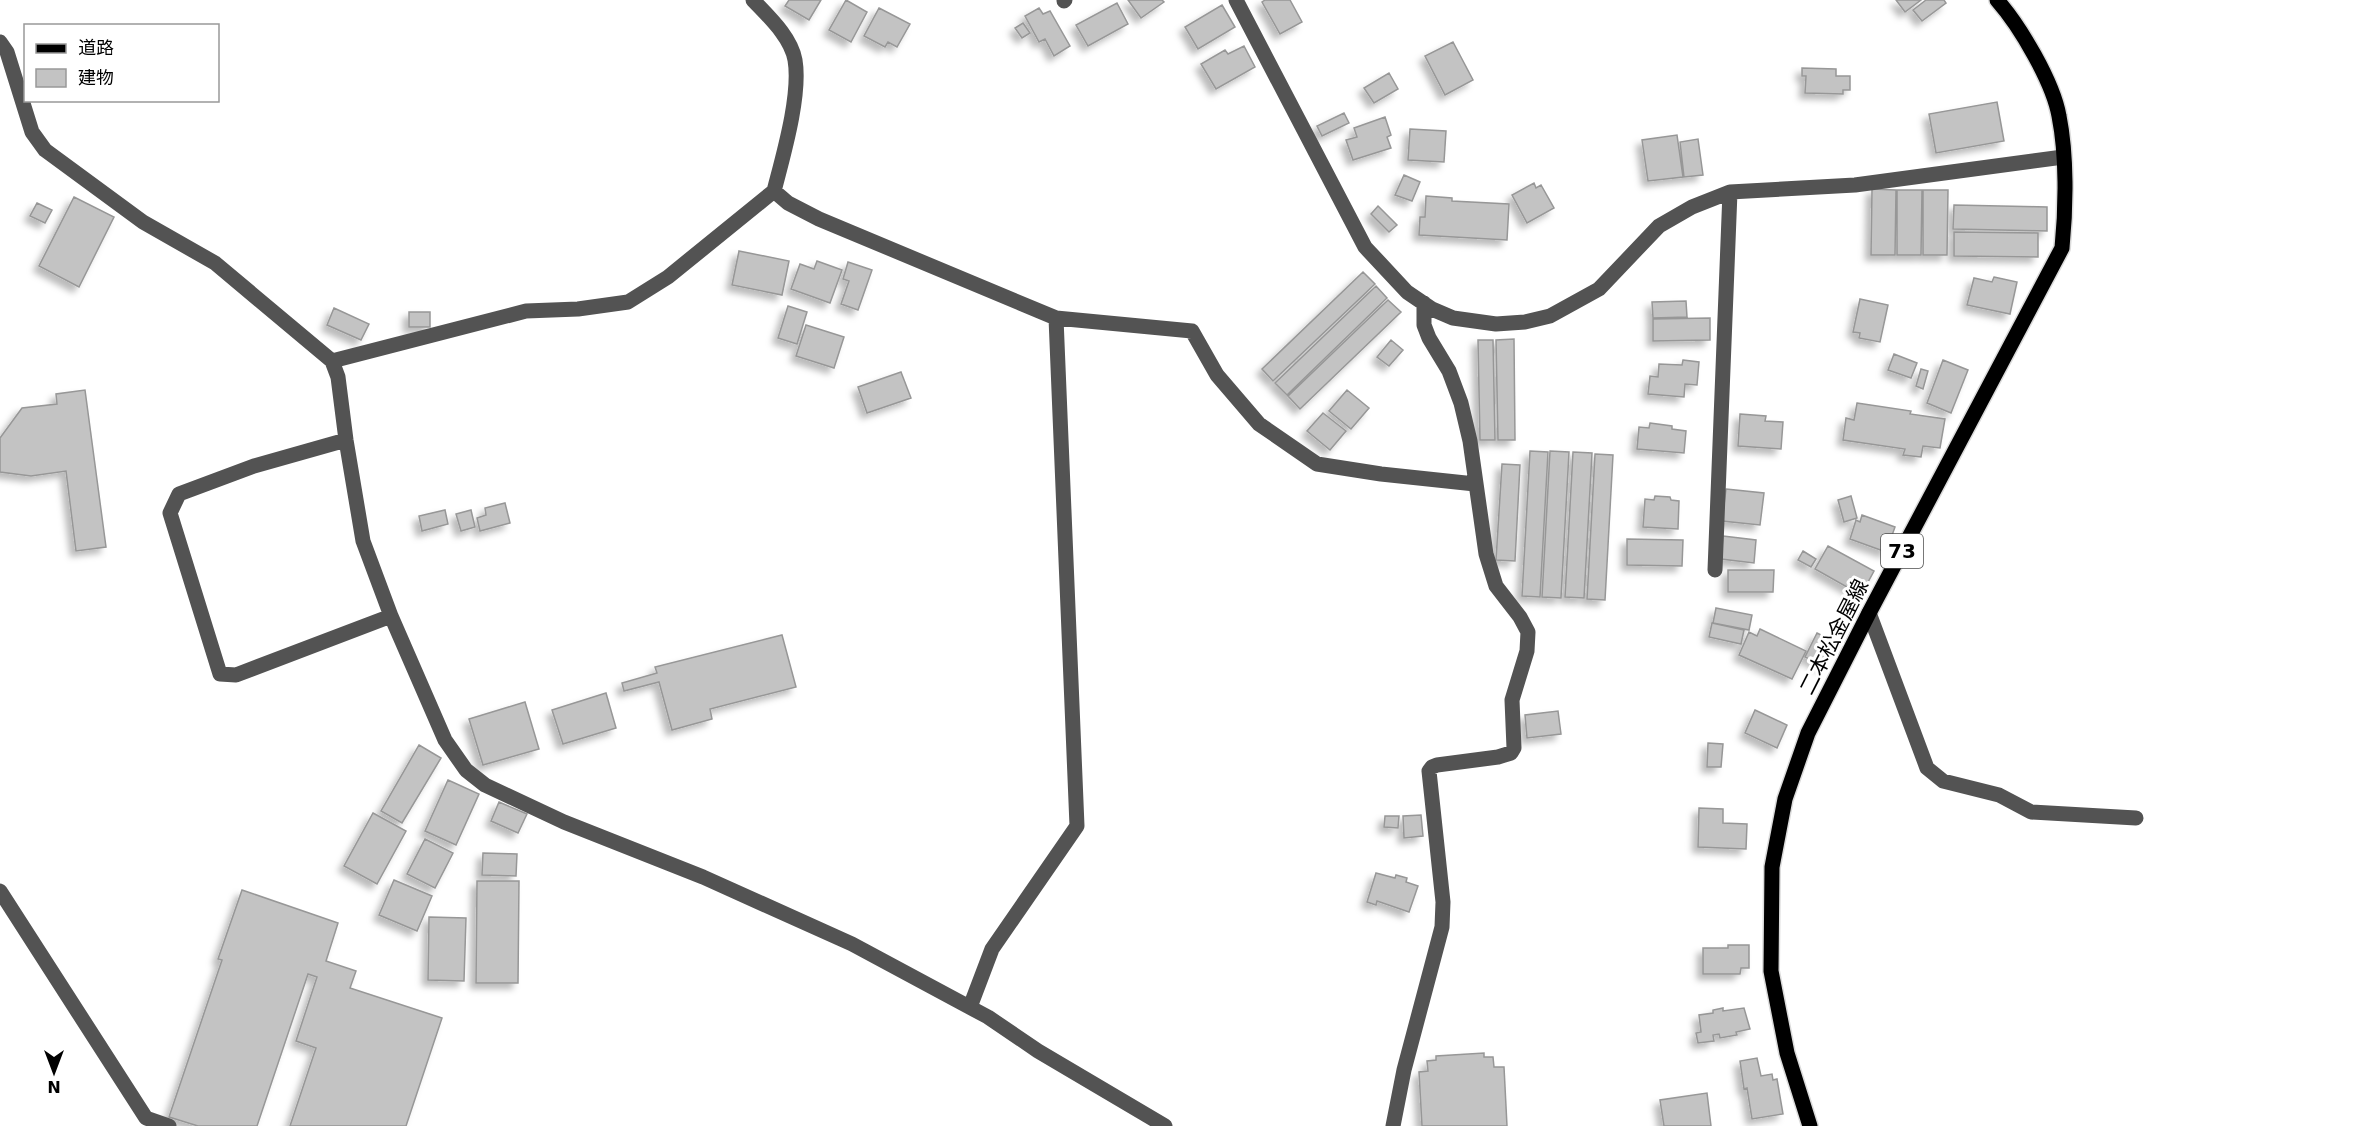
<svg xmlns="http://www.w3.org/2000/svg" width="2357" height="1126" font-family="'DejaVu Sans','Noto Sans JP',sans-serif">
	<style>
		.building { fill: #c3c3c3; stroke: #979797; stroke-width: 1.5; filter: url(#shadow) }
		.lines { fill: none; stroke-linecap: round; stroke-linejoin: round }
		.major-casing { stroke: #dbdbdb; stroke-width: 18 }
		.minor { stroke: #535353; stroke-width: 15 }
		.major { stroke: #000; stroke-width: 15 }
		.labels { text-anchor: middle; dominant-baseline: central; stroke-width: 6; stroke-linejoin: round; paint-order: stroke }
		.shield { fill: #fff; stroke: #4c4c4c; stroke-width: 1.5 }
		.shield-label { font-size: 20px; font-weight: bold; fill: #000 }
		.street-label { font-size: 21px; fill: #000; stroke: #fff }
	</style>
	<defs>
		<filter id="shadow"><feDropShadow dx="-5.5" dy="5.5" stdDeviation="3" flood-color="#0004"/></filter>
	</defs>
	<rect width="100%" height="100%" fill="#fff"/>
	<path class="building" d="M789,0H821L809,20L785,6Z
		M846,0L867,12L851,42L829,30Z
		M1128,0H1162L1164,2L1141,18Z
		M1265,0H1290L1302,22L1280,34L1262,2Z
		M1896,0H1921L1905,12Z
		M1926,0H1944L1946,3L1922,21L1913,10Z
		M1117,3L1128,24L1088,46L1076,25Z
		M1222,5L1235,27L1198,49L1185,27Z
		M879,8L910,24L897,47L888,42L885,47L864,36Z
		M1039,8L1043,14L1050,11L1070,46L1054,56L1045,39L1039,42L1025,16Z
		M1023,23L1030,33L1022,38L1015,28Z
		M1453,42L1473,80L1445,95L1425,56Z
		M1244,46L1255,67L1216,89L1201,64L1225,50L1228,54Z
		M1802,68L1836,69V76H1850V90H1843V94L1805,93L1806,76H1802Z
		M1389,73L1398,89L1374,103L1364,88Z
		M1997,102L2004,141L1936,153L1929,114Z
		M1344,113L1349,123L1322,136L1317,126Z
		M1385,117L1391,135L1387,137L1391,148L1353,160L1346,140L1357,137L1354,128Z
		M1410,129L1446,131L1444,162L1408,160Z
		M1677,135L1683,177L1648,181L1642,140Z
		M1698,139L1703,175L1684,177L1680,142Z
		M1404,175L1420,182L1412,201L1395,195Z
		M1534,183L1536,188L1541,185L1554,208L1527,223L1512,195Z
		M1872,189L1896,190L1895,255H1871Z
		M1897,190H1922L1921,255H1897Z
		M1923,190H1948L1947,255H1923Z
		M1426,196L1452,198V201L1509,204L1507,240L1419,235L1420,217H1425Z
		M74,197L114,217L79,287L39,266Z
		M37,203L52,210L45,223L30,216Z
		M1954,205L2047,207V231L1953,229Z
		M1378,206L1397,225L1389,232L1371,214Z
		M1954,232L2038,233V257L1954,256Z
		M739,251L789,261L782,295L732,285Z
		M817,261L842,270L830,303L791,289L800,264L814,269Z
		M848,262L872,270L858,310L841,304L849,281L843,279Z
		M1363,272L1375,284L1273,381L1262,369Z
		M1994,277L2017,282L2010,314L1967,305L1974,278L1992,282Z
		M1376,286L1387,298L1287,395L1275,383Z
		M1860,299L1888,305L1880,342L1859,338L1860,333L1853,332Z
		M1388,300L1401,312L1300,409L1288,396Z
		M1686,301L1687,317L1653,318L1652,302Z
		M788,306L807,312L797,344L778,338Z
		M334,308L369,324L361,340L327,325Z
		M409,312H430V327H409Z
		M1710,318V340L1653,341V319Z
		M806,325L844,337L834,368L796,356Z
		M1514,339L1515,440H1498L1496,340Z
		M1391,340L1403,350L1389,366L1377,357Z
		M1478,340H1493L1495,440H1480Z
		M1894,354L1917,363L1911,378L1888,370Z
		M1683,360L1699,362L1697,385L1685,384L1684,397L1648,394L1650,376L1658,377L1659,364L1682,365Z
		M1943,360L1968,370L1951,413L1927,403Z
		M1921,369L1928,371L1923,389L1916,386Z
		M901,372L911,398L867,413L858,387Z
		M85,390L106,547L76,551L66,471L31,476L0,472V438L22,408L57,404L56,394Z
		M1347,390L1369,408L1351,429L1329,411Z
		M1857,403L1911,411L1910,414L1945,419L1940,448L1923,446L1921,457L1903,455L1905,449L1843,440L1846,418L1854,420Z
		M1323,413L1346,431L1330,450L1307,431Z
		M1740,414L1766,416L1765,421L1783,422L1781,449L1738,446Z
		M1650,423L1672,426V429L1686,431L1684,453L1637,449L1639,427L1649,428Z
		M1530,451L1548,452L1540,597L1522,596Z
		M1550,451L1569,452L1561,598L1542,597Z
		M1573,452L1592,453L1584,598L1565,597Z
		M1595,454L1613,455L1605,600L1587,599Z
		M1502,464L1520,465L1515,561L1496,560Z
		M1726,489L1764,493L1760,525L1722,521Z
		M1655,496L1670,497L1671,500L1679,501L1678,529L1643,527L1645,499L1654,500Z
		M1851,496L1857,518L1844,522L1838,500Z
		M505,503L510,523L480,531L477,518L486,515L485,508Z
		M445,510L448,524L422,531L419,516Z
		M471,510L475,527L461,531L456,514Z
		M1862,515L1895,527L1886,552L1850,539L1856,520L1860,522Z
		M1723,536L1756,540L1754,563L1721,559Z
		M1627,539L1683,540L1682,566L1627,565Z
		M1828,546L1874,571L1861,595L1815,569Z
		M1803,551L1816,559L1811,567L1798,560Z
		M1728,570H1774L1773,592H1728Z
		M1716,608L1752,615L1749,630L1713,623Z
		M1712,623L1744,630L1741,644L1709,637Z
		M1760,629L1806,651L1792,679L1739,655L1749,632L1757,636Z
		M1817,633L1835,642L1823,666L1805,657Z
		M782,635L796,687L710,709L712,719L672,730L659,682L624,691L622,683L657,673L655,667Z
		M606,693L616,728L563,744L552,710Z
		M525,702L539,749L483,765L469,719Z
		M1755,710L1787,725L1777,748L1745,733Z
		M1558,711L1561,734L1527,738L1525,715Z
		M1708,743L1723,744L1721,767H1707Z
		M419,745L441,758L402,823L381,811Z
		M448,780L479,794L456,845L425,831Z
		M499,802L527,814L518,833L491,821Z
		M1699,808L1723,809V823L1747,824L1746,849L1698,847Z
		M373,813L406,831L377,884L344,866Z
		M1421,815L1423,836L1404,838L1403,816Z
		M1385,816H1399L1398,828L1384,827Z
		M425,839L453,853L435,888L407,874Z
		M483,853L517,854L516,876L482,875Z
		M1376,873L1395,878L1396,875L1407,878L1406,882L1418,886L1409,912L1377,901L1376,905L1367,902Z
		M394,880L432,896L417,931L379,915Z
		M477,881H519L518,983H476Z
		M242,890L338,923L326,961L356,971L350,988L442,1018L406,1126H290L316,1048L296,1041L317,977L308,974L257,1126H198L169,1117L222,960L218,959Z
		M429,917L466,918L464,981L428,980Z
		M1728,945H1749V968H1741L1740,974H1703V948H1728Z
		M1723,1008V1011L1744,1008L1750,1029L1736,1032L1737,1035L1720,1038L1719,1034L1713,1035L1714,1041L1698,1043L1696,1033L1701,1032L1699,1015L1713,1013V1010Z
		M1484,1053V1057H1493L1494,1067H1504L1507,1126H1422L1419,1072L1428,1071L1427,1061L1436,1060V1056Z
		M1757,1058L1761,1076L1772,1074L1773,1080L1777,1079L1783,1114L1752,1119L1747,1088L1744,1089L1740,1061Z
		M1707,1093L1711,1126H1664L1660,1100Z"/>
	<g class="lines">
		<g class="major-casing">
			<path id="major" d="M1810,1126L1787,1053L1771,971L1772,867L1785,799L1808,733L1869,613L2062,248C2066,208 2067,156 2059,116C2053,82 2020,26 1997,0"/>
		</g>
		<path class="minor" d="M753,0C769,17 791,37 795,60C801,95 783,156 774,191
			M1236,0L1365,247L1407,292L1432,309L1453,318L1496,324L1525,322L1550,316L1599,289L1659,226L1692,207L1730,192L1855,185L2063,157
			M1064,1L1065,0
			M0,42L7,52L32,132L45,150L143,222L215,263L332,361L526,311L578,309L628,302L668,277L774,191L788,203L819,219L1056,318L1192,331L1217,375L1259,424L1317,464L1381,474L1475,484
			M332,361L338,377L346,440L363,541L391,616L445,740L466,770L485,785L564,822L703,877L852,944L988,1017L1038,1051L1165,1126
			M346,440L254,466L179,494L170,513L220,674L236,675L391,616
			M1715,570L1730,192
			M1869,613L1927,768L1943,781L1999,795L2031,812L2136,818
			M0,891L146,1118L169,1126
			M970,1007L992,949L1077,826L1056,318
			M1393,1126L1404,1070L1442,927L1443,902L1429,771L1432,767L1437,765L1498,757L1511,753L1514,748L1512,700L1527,651L1528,632L1520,617L1496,586L1486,554L1470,441L1461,403L1449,371L1429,338L1424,325V303"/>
		<use href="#major" class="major"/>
	</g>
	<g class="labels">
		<rect class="shield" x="1881" y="534" width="42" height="34" rx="4.5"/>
		<g class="shield-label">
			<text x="1902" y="551">73</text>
		</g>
		<g class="street-label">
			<text transform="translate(1834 637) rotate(-63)">二本松金屋線</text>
		</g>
	</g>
	<rect x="24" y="24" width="195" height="78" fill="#ffffff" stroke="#999999" stroke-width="1.5"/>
	<rect x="36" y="44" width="30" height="9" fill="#000000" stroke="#999999" stroke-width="1.5"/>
	<text x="78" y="54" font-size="18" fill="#000000">道路</text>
	<rect x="36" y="69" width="30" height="18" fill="#c3c3c3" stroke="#999999" stroke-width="1.5"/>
	<text x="78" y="84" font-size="18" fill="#000000">建物</text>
	<g transform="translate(54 1072) rotate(180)" stroke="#ffffff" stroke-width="4.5" paint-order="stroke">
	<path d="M0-4.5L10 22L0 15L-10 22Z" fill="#000000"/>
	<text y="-9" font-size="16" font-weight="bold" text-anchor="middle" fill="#000000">N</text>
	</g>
</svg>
